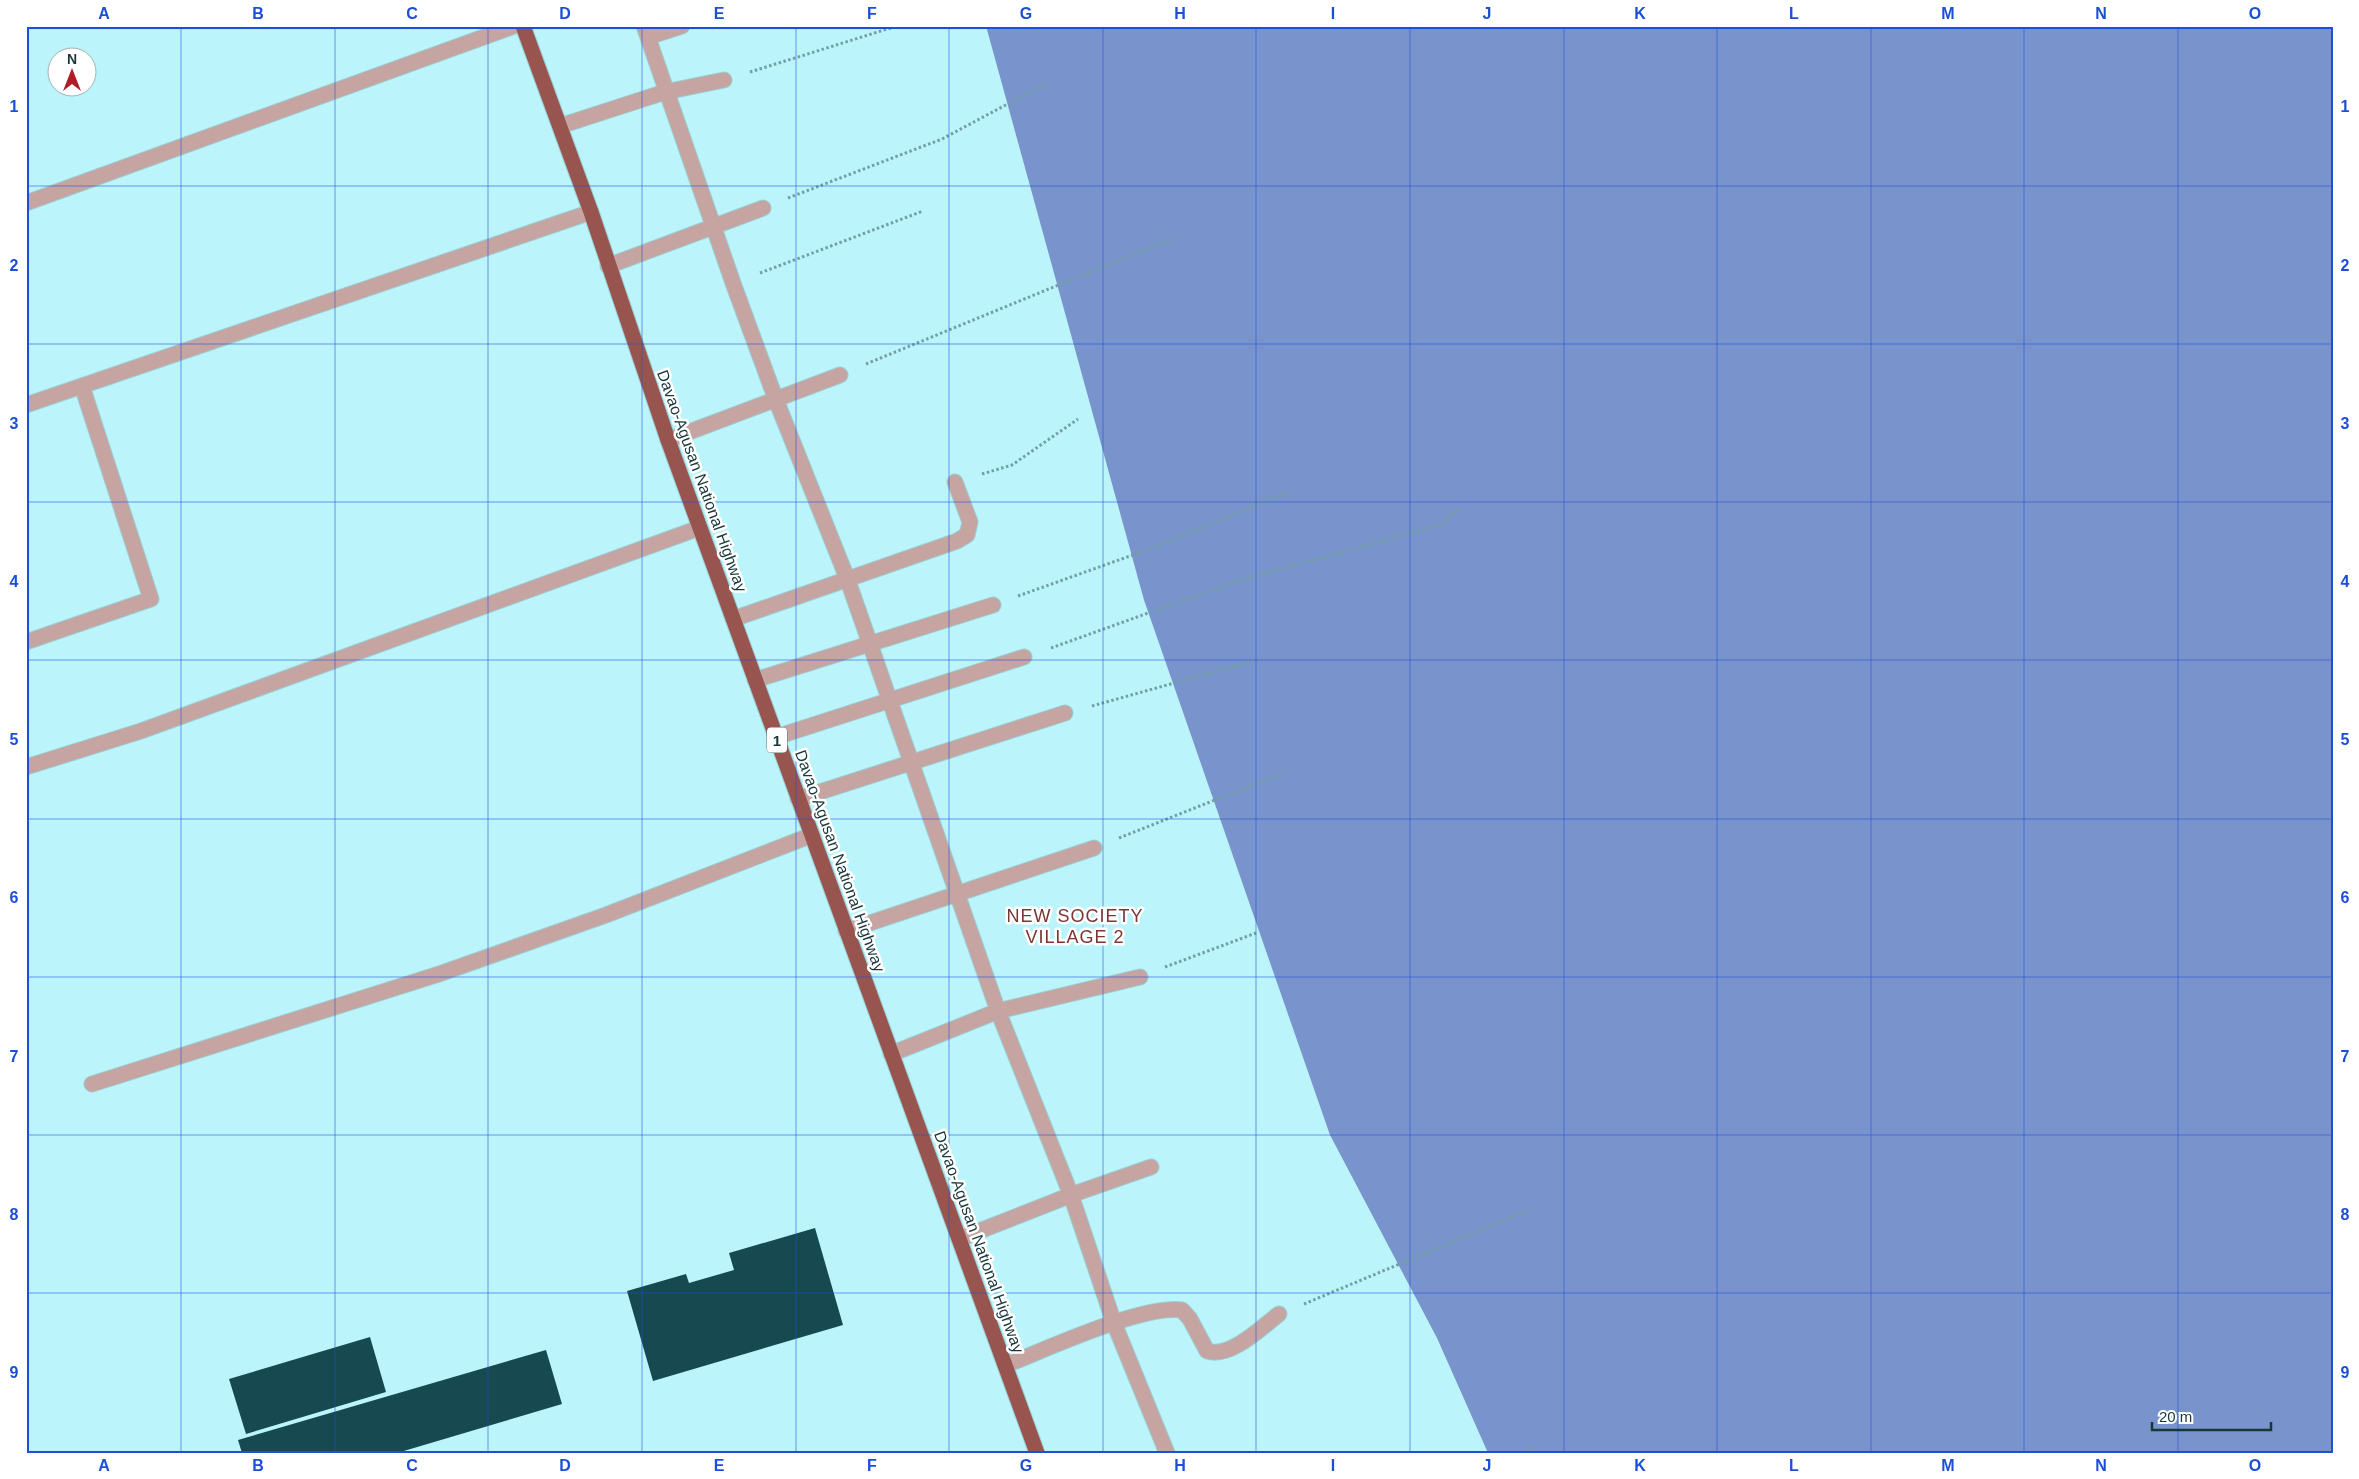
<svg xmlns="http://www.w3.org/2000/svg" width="2359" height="1479" font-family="Helvetica,sans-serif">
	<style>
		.water { fill: #7994cd }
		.building { fill: #164a50 }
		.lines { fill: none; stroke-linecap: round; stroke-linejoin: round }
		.minor-casing { stroke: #9bced4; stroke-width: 17 }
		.highway-casing { stroke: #9bced4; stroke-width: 17 }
		.path { stroke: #73a0a5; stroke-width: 3; stroke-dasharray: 2.5 2.5; stroke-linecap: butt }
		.minor { stroke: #c6a4a1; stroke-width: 15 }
		.highway { stroke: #985550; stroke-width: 15 }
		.grid { fill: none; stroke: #1d4ed8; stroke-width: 1; stroke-opacity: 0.55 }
		.labels { text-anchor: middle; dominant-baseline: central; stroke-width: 5; stroke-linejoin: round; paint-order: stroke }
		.shield { fill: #fff; stroke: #5e7375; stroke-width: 1 }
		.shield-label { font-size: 15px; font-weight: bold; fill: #19373a }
		.street-label { font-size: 16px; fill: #19373a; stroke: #fff }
		.neighbourhood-label { font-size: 18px; letter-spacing: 1px; fill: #7c3532; stroke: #fff }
		.neatline { fill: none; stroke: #1d4ed8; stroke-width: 2 }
		.grid-label { font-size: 16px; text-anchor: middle; font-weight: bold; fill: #1d4ed8 }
	</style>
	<rect width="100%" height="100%" fill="#bbf4fb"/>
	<path class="water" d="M986,26H2333V1453H1488L1437,1338L1330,1135L1144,600Z"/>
	<path class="building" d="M815,1228L843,1325L653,1381L627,1291L686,1274L689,1283L734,1270L729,1253Z
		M370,1337L386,1392L246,1434L229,1379Z
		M546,1350L562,1404L397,1453H242L238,1440Z"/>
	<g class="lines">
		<g class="minor-casing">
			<path id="minor" d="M644,26L733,283L776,400L847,578L998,1011L1071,1195L1114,1323L1167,1453
				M648,37L682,26
				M560,126L665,92L724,80
				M26,203L514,26
				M608,266L763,208
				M26,405L591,212
				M668,440L840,375
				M733,619L957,541L967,535L970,522L955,482
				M26,642L151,599L82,386
				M755,680L993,605
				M776,737L1024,657
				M26,767L141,731L699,528
				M798,799L1065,713
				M846,931L1094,848
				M891,1054L998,1011L1140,977
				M92,1084L439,974L606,915L812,835
				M959,1239L1071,1195L1151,1167
				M1006,1365C1047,1349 1141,1305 1182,1310L1190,1319L1207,1351C1230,1359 1262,1327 1279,1314"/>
		</g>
		<g class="highway-casing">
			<path id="highway" d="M523,26L591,212L668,440L1037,1453"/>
		</g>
		<path class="path" d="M750,72L897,26
			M788,198L942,139L1047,83
			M760,273L923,211
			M866,364L1173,238
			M982,474L1012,465L1078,419
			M1018,596L1144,551L1288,492
			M1051,648L1237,581L1443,524L1459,507
			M1092,706L1253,661
			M1119,838L1288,771
			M1165,967L1256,933
			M1304,1304L1531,1209
			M1525,1453L1533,1446"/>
		<use href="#minor" class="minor"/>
		<use href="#highway" class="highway"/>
	</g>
	<path class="grid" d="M181,26V1453M335,26V1453M488,26V1453M642,26V1453M796,26V1453M949,26V1453M1103,26V1453M1256,26V1453M1410,26V1453M1564,26V1453M1717,26V1453M1871,26V1453M2024,26V1453M2178,26V1453M26,186H2333M26,344H2333M26,502H2333M26,660H2333M26,819H2333M26,977H2333M26,1135H2333M26,1293H2333"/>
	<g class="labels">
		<rect class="shield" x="767" y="727.5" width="20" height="25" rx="4"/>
		<g class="shield-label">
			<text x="777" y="740">1</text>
		</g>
		<g class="street-label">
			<text transform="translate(702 481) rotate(70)">Davao-Agusan National Highway</text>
			<text transform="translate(840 861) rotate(70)">Davao-Agusan National Highway</text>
			<text transform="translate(979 1242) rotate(70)">Davao-Agusan National Highway</text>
		</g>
		<g class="neighbourhood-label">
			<text x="1075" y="916">NEW SOCIETY<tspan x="1075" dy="21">VILLAGE 2</tspan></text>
		</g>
	</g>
	<rect width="2359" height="1479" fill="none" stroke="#ffffff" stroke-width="55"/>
	<g transform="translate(72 72)"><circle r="24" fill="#ffffff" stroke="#a3afb0"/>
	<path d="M0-4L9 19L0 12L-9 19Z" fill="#b01d26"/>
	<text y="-8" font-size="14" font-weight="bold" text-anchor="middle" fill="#19373a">N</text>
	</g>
	<path d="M2152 1422v8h119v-8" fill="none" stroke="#19373a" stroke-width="2.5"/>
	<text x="2159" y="1422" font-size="15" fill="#19373a" stroke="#ffffff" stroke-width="4" paint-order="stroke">20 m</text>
	<rect x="28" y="28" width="2304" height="1424" class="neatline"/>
	<g class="grid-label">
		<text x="104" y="19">A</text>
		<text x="258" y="19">B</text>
		<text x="412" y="19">C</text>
		<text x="565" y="19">D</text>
		<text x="719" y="19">E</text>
		<text x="872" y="19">F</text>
		<text x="1026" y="19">G</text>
		<text x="1180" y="19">H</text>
		<text x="1333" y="19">I</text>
		<text x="1487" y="19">J</text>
		<text x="1640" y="19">K</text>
		<text x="1794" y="19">L</text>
		<text x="1948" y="19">M</text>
		<text x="2101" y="19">N</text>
		<text x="2255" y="19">O</text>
		<text x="14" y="112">1</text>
		<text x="2345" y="112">1</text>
		<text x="14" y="271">2</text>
		<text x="2345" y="271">2</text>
		<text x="14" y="429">3</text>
		<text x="2345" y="429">3</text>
		<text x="14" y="587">4</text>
		<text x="2345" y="587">4</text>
		<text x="14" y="745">5</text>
		<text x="2345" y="745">5</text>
		<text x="14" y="903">6</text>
		<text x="2345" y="903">6</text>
		<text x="14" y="1062">7</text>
		<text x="2345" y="1062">7</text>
		<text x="14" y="1220">8</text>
		<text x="2345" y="1220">8</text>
		<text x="14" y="1378">9</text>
		<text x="2345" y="1378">9</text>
		<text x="104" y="1471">A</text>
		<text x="258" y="1471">B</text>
		<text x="412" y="1471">C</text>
		<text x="565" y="1471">D</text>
		<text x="719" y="1471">E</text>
		<text x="872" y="1471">F</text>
		<text x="1026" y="1471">G</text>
		<text x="1180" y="1471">H</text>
		<text x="1333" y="1471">I</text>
		<text x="1487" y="1471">J</text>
		<text x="1640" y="1471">K</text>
		<text x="1794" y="1471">L</text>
		<text x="1948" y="1471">M</text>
		<text x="2101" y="1471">N</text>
		<text x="2255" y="1471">O</text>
	</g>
</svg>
